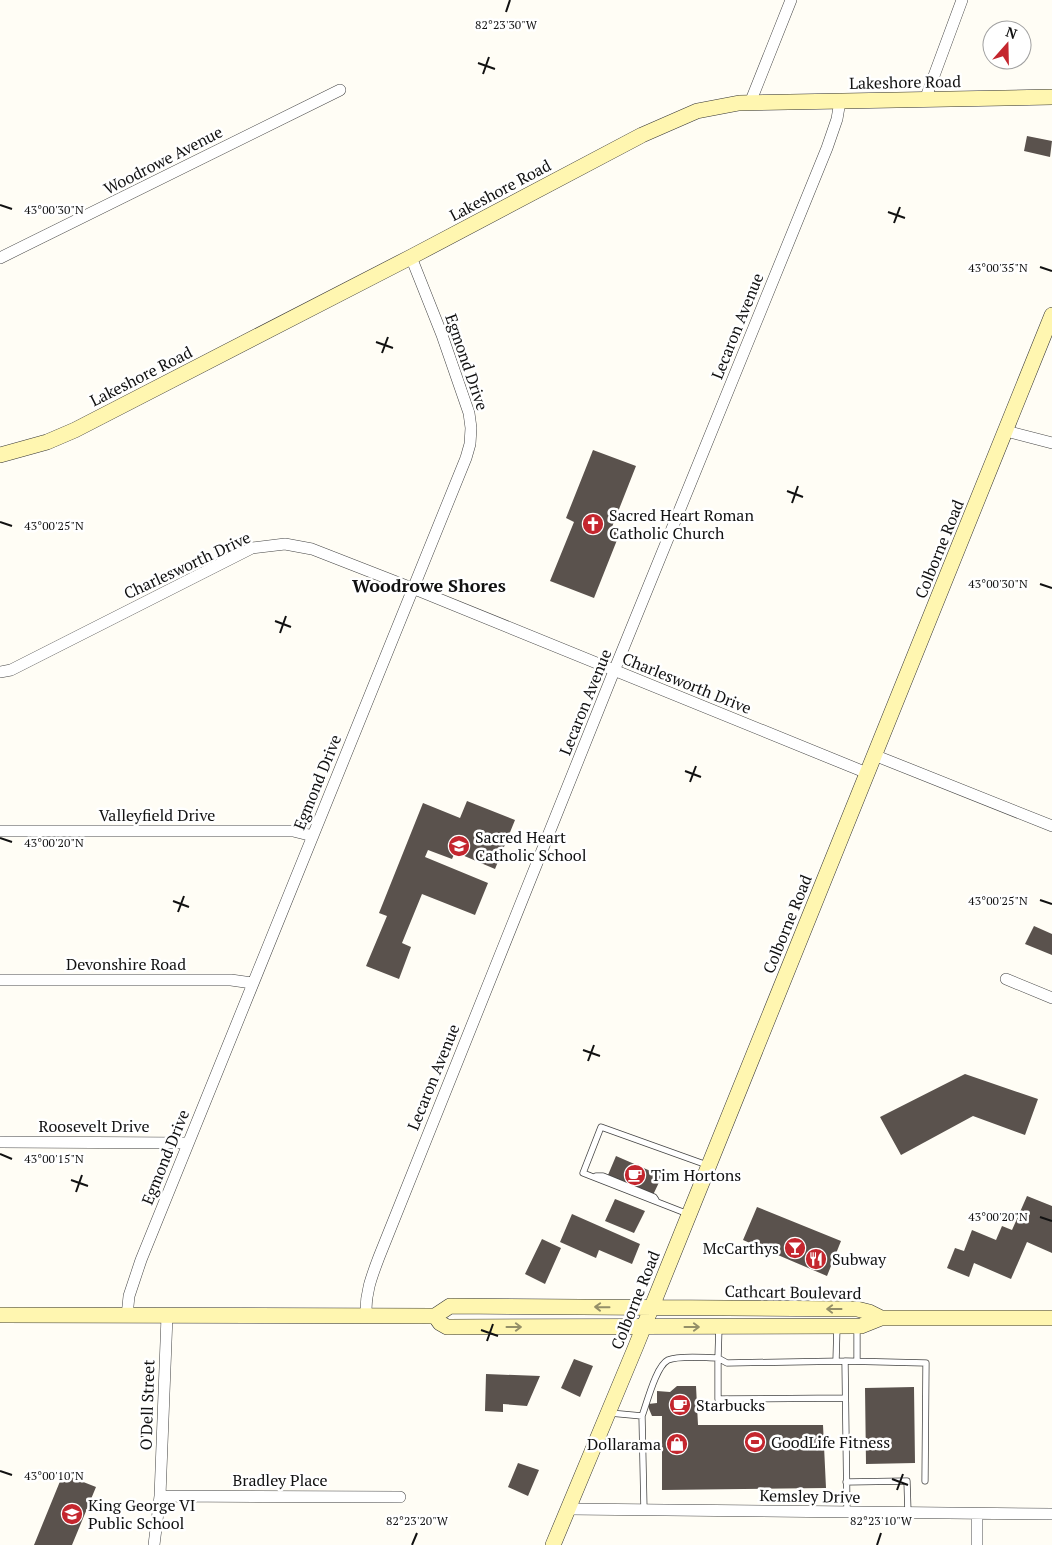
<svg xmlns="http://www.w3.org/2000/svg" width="1052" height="1545" font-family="'PT Serif',serif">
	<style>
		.building { fill: #5a524d }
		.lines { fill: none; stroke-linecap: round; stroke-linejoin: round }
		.lane-casing { stroke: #444; stroke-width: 7 }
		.street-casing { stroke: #444; stroke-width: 12 }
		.secondary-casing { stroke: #333; stroke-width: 16 }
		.lane { stroke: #fff; stroke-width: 5.5 }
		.street { stroke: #fff; stroke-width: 11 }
		.secondary { stroke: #fff6b0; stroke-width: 15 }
		.oneway { stroke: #948f68 }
		.ticks { fill: none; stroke: #111; stroke-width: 2 }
		.labels { text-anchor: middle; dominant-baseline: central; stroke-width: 5; stroke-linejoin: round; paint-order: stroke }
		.street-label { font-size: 16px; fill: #111; stroke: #fff }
		.poi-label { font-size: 16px; fill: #111; stroke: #fff; text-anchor: start }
		.neighbourhood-label { font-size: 18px; font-weight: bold; fill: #111; stroke: #fff }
		.ticks-label { font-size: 12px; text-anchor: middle; fill: #111; stroke: #fff; stroke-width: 5; stroke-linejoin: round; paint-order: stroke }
	</style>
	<rect width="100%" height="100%" fill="#fffdf5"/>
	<path class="building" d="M1027,136L1052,141L1050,157L1024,151Z
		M593,450L636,466L612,527L621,530L594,598L550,581L574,522L566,518Z
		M467,801L515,820L495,869L455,852L452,859L428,850L425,857L488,883L475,915L422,894L402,943L411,947L399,979L366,966L387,916L379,913L423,803L460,818Z
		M1034,926L1052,934V955L1025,944Z
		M965,1074L1038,1099L1025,1135L973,1116L901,1155L880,1117Z
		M616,1156L662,1176L653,1195L608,1175Z
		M1027,1196L1052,1206V1253L1027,1242L1011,1279L974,1263L969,1277L947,1268L955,1248L964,1251L972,1230L996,1240L1002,1226L1012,1230Z
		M615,1199L645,1211L634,1233L605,1221Z
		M757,1207L841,1241L827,1276L743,1240Z
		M572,1214L640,1244L632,1264L599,1250L596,1258L560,1242Z
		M542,1239L561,1248L545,1284L525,1274Z
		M574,1359L593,1366L580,1397L561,1388Z
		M486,1374L540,1376L527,1406L503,1404V1412L485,1411Z
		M677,1386H696L698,1425H823L826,1488L662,1490V1416H652L649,1409L648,1404L657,1403V1391L670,1392Z
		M914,1387L915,1463L866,1464L865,1388Z
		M518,1463L539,1470L528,1496L508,1487Z
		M63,1474L96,1487L72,1545H34Z"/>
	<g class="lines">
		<g class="lane-casing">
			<path id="lane" d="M596,1176H603L654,1197L656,1200
				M688,1214L583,1173L601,1127L707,1165
				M857,1326V1361
				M719,1327L718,1358L727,1363L845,1361L847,1512
				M836,1361L837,1326
				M845,1361L926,1363L925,1481
				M610,1413L642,1416C647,1403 656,1366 668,1360C680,1355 705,1358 718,1358V1399L845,1398
				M642,1416L644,1510
				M846,1482L907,1481L908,1513"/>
		</g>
		<g class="street-casing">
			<path id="street" d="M925,100L962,0
				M750,103L791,0
				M0,258L340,90
				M1006,431L1052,443
				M0,672L11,670L252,548L285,544L312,549L412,588L867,773
				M874,755L1052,826
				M0,831H293L313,836
				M1006,979L1052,998
				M0,980H231L252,983
				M0,1142L188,1143
				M127,1316L129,1296L141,1260L466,458L470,444L471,428L469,413L442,335L411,257
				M366,1316C365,1294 371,1278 379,1257L614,671L827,148L837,119L840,101
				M160,1496L400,1497
				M568,1509L1052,1514
				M977,1514V1545
				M154,1545L160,1496L167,1316"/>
		</g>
		<g class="secondary-casing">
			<path id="secondary" d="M0,455L47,442L75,430L411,257L642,135L697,111L739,103L1052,97
				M0,1315L435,1316
				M435,1316L450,1306L857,1309L869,1312L881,1318H1052
				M435,1316L440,1323L447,1327L861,1326L881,1318
				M553,1545L636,1346L1052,315"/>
		</g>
		<use href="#lane" class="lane"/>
		<use href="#street" class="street"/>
		<use href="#secondary" class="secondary"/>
	</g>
	<defs><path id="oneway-shaft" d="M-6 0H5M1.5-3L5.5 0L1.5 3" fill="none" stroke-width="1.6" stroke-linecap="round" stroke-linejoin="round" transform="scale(1.25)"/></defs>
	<g class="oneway">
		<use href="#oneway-shaft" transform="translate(602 1307) rotate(-179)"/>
		<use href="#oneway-shaft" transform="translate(834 1309) rotate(-180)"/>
		<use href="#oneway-shaft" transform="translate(514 1327)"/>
		<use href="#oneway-shaft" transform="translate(692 1327)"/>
	</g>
	<path class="ticks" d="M506,12L510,0M478,63L495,69M483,74L489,57M0,205L12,209M888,212L905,218M894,223L900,207M1040,267L1052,271M376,342L393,348M382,353L388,337M787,491L803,497M792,503L798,486M0,522L12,526M1040,584L1052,588M275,621L291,627M280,633L286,616M685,771L701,777M690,782L696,766M0,838L12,842M1040,900L1052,904M173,901L189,907M178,912L184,896M583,1050L600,1056M588,1061L594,1045M0,1154L12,1159M71,1180L88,1186M76,1192L82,1175M1040,1217L1052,1221M481,1330L498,1336M487,1341L493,1324M0,1471L12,1475M892,1479L908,1485M897,1490L903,1474M412,1545L417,1533M877,1545L881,1533"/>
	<defs>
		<g id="church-disc" transform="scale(1.125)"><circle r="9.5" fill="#c4262e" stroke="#fff"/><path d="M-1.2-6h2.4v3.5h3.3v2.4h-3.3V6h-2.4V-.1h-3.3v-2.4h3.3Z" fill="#fff"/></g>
		<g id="school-disc" transform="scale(1.125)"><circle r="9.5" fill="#c4262e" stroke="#fff"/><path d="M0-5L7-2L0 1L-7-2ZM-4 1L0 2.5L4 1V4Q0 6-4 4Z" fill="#fff"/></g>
		<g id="cafe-disc" transform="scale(1.125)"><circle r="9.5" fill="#c4262e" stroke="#fff"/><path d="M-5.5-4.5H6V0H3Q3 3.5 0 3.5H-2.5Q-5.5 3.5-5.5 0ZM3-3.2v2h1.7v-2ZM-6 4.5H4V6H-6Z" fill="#fff"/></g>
		<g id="bar-disc" transform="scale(1.125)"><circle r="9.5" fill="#c4262e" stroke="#fff"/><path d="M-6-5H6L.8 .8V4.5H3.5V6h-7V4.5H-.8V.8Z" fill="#fff"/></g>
		<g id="restaurant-disc" transform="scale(1.125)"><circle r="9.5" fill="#c4262e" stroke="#fff"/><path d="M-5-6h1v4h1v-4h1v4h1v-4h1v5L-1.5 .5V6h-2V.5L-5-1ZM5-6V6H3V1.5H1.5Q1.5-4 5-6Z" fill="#fff"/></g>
		<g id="stadium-disc" transform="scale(1.125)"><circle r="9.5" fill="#c4262e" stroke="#fff"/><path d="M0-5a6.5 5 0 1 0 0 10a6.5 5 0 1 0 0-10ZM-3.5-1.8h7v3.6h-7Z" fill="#fff"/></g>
		<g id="shop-disc" transform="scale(1.125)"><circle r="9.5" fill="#c4262e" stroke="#fff"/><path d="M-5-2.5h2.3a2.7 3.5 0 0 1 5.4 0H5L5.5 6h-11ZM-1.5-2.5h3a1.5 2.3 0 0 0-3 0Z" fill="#fff"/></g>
	</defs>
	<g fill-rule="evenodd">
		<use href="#church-disc" x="593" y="524"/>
		<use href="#school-disc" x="459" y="846"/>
		<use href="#cafe-disc" x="635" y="1175"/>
		<use href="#bar-disc" x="795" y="1248"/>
		<use href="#restaurant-disc" x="816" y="1259"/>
		<use href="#cafe-disc" x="680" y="1405"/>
		<use href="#stadium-disc" x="755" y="1442"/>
		<use href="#shop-disc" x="677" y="1444"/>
		<use href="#school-disc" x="72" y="1514"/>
	</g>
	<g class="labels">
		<g class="street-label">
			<text transform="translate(905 82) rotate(-1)">Lakeshore Road</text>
			<text transform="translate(163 160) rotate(-27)">Woodrowe Avenue</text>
			<text transform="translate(500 190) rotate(-28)">Lakeshore Road</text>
			<text transform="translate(737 326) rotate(-68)">Lecaron Avenue</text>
			<text transform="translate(467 362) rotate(71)">Egmond Drive</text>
			<text transform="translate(141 376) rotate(-27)">Lakeshore Road</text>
			<text transform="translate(939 549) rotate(-68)">Colborne Road</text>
			<text transform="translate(187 565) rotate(-25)">Charlesworth Drive</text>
			<text transform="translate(687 683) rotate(22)">Charlesworth Drive</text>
			<text transform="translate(585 702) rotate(-68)">Lecaron Avenue</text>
			<text transform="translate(317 782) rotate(-68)">Egmond Drive</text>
			<text x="157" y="815">Valleyfield Drive</text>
			<text transform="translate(787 924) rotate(-68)">Colborne Road</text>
			<text x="126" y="964">Devonshire Road</text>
			<text transform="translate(433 1077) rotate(-68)">Lecaron Avenue</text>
			<text x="94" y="1126">Roosevelt Drive</text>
			<text transform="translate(165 1157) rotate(-68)">Egmond Drive</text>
			<text transform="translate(793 1292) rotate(1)">Cathcart Boulevard</text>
			<text transform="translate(635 1300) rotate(-68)">Colborne Road</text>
			<text transform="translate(147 1405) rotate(-88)">O'Dell Street</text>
			<text x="280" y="1480">Bradley Place</text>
			<text transform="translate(810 1496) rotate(1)">Kemsley Drive</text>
		</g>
		<g class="poi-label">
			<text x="609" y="515">Sacred Heart Roman<tspan x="609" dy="18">Catholic Church</tspan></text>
			<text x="475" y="837">Sacred Heart<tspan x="475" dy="18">Catholic School</tspan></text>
			<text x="651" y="1175">Tim Hortons</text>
			<text x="779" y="1248" text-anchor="end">McCarthys</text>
			<text x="832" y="1259">Subway</text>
			<text x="696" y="1405">Starbucks</text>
			<text x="771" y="1442">GoodLife Fitness</text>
			<text x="661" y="1444" text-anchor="end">Dollarama</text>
			<text x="88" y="1505">King George VI<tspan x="88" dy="18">Public School</tspan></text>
		</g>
		<g class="neighbourhood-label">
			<text x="429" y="585">Woodrowe Shores</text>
		</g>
	</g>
	<g class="ticks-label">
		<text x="506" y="29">82°23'30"W</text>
		<text x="54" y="214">43°00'30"N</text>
		<text x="998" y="272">43°00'35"N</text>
		<text x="54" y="530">43°00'25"N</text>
		<text x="998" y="588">43°00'30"N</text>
		<text x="54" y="847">43°00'20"N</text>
		<text x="998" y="905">43°00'25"N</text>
		<text x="54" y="1163">43°00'15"N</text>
		<text x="998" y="1221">43°00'20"N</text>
		<text x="54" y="1480">43°00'10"N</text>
		<text x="417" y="1525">82°23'20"W</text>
		<text x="881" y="1525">82°23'10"W</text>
	</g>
	<g transform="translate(1007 45) rotate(20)"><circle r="24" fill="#ffffff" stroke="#a0a0a0"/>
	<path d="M0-4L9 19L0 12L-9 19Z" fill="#c4262e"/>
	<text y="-8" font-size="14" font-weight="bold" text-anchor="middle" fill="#111111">N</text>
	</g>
</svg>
